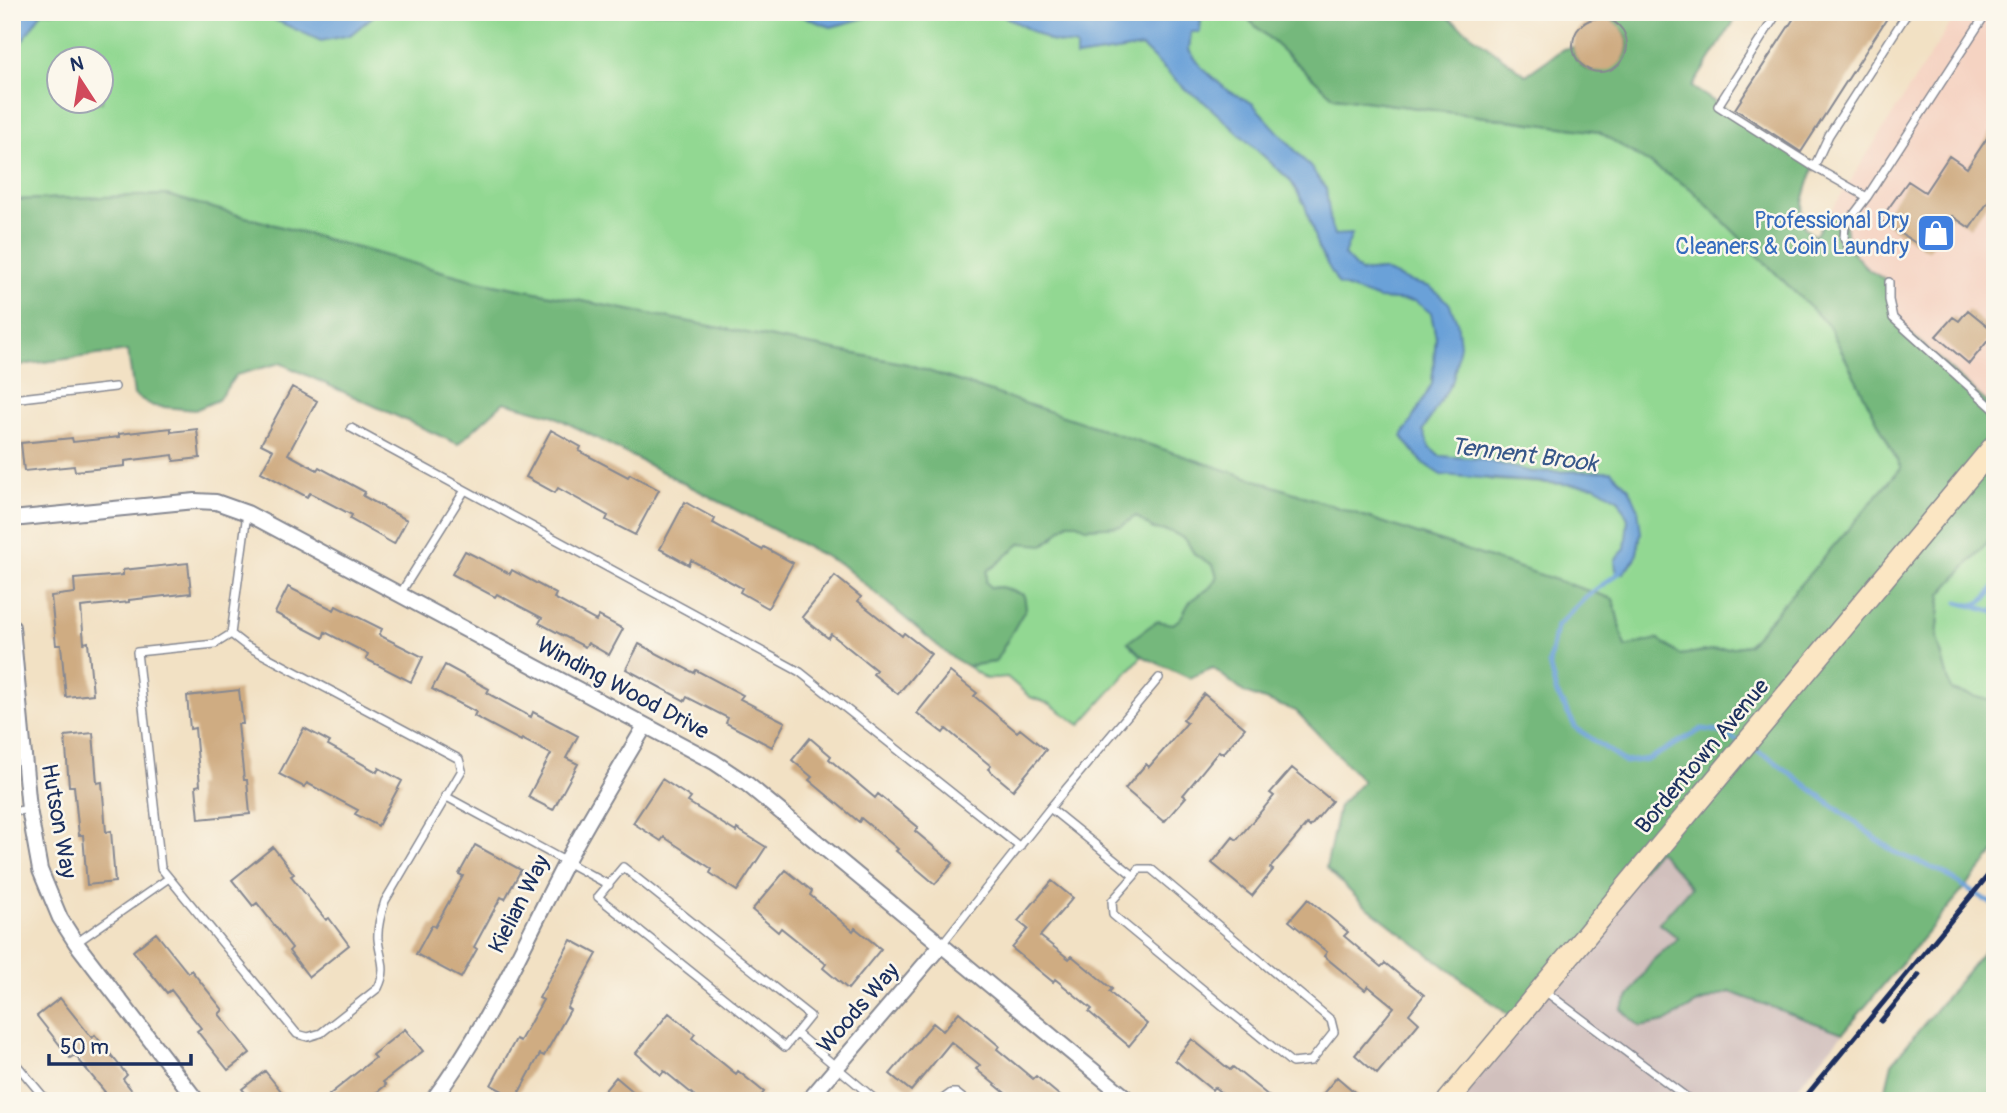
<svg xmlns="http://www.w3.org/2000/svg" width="2007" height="1113" font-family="Pangolin,sans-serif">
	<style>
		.built { fill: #f5d3c2 }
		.industrial { fill: #d1c0bd }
		.green { fill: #92d892; stroke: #568478; stroke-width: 2; fill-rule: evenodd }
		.forest { fill: #75b87c; stroke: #48746d; stroke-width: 2 }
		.water { fill: #6aa1d8; stroke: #42689b; stroke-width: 2 }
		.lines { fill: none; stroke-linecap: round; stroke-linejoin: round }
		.stream { stroke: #6aa1d8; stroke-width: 5 }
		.building { fill: #cfac82 }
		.service-casing { stroke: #868891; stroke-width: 10 }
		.minor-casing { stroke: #868891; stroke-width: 18 }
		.secondary-casing { stroke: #868891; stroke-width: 24 }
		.service { stroke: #fff; stroke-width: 7 }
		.minor { stroke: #fff; stroke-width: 14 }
		.secondary { stroke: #fbe6c3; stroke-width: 21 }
		.rail { stroke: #1b2f5e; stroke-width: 5 }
		.labels { text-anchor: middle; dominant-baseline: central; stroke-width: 5; stroke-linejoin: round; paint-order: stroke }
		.shop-label { font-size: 23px; fill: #366cbe; stroke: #fbf7ec; text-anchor: end }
		.street-label { font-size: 23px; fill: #1b2f5e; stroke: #fbf7ec }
		.water-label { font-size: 24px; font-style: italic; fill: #375789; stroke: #fbf7ec }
	</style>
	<rect width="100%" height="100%" fill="#fbf7ec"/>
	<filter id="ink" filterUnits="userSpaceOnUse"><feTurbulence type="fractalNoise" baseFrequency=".0143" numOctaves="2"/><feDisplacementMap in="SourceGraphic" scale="14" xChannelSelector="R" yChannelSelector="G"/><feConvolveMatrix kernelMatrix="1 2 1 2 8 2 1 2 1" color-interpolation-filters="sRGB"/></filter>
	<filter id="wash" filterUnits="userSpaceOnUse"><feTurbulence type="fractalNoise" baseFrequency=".00686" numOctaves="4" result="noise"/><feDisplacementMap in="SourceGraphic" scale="28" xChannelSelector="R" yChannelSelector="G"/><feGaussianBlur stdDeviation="1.57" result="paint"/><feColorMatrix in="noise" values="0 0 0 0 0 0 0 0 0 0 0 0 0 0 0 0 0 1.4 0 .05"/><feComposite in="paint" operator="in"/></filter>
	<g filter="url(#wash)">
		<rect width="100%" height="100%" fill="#f2e1c4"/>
		<path class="built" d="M1958,12H1995V445L1815,236Z"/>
		<path class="industrial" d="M1658,849L1691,886L1678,938L1652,961L1622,1009L1640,1027L1665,1022L1698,1003L1730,992L1843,1033L1786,1101H1448Z"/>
		<path class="green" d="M42,12H269L275,20L350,35L378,12H790L831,27L878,15L880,12H997L1050,41L1077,46L1076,57L1142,47L1185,89L1203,100L1290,180L1305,205L1318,248L1379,299L1416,301L1431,313L1436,337L1432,384L1403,437L1423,463L1492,480L1595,486L1619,500L1628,519L1623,572L1636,558L1641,533L1611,471L1531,472L1480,459L1439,456L1430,448L1423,430L1453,380L1430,287L1411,282L1382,270L1360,272L1344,255L1334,235L1330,224L1326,189L1252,103L1228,91L1202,68L1189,50L1191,32H1199L1201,18L1197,12H1240L1334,97L1599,132L1691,189L1829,326L1901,468L1748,645L1680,655L1658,639L1625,647L1613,599L907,364L473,280L166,195L12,200V56ZM60,60H102V102H60Z
			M1136,516L1153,528L1172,532L1186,540L1195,555L1213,565L1217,576L1212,587L1190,602L1182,618L1173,624L1128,642L1142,656L1080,725L1050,704L1030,697L1007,677L986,679L967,666L995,662L1024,595L1001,587L991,588L986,582L987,571L996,565L1021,543L1054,538L1060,529L1068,523H1077L1086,528L1121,526Z
			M1995,534V702L1951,690L1937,638L1941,594Z"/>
		<path class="forest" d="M1240,12H1441L1526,75L1563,49L1573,47C1583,101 1661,54 1611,20L1626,12H1740L1692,87L1814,167C1809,182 1795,215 1806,229C1807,231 1813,235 1815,236L1830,212L1845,226L1849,249L1869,270L1889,282L1893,318L1995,410V534L1941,594L1937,638L1951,690L1995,702V852L1843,1033L1730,992L1698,1003L1665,1022L1640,1027L1621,1009L1652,961L1678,938L1659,923L1691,887L1658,850L1515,1020L1363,904L1326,868L1339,806L1363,781L1296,711L1245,693L1213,668L1189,678L1142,656L1128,642L1157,621L1173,624C1186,616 1183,609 1191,601C1203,589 1208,595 1217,576L1213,565L1195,555L1186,540L1172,532L1153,529L1136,516L1121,526L1086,528L1077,523H1068C1059,530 1053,539 1043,545L1021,543L996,565L987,571L986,582L991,588L1001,587L1024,595L1026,608L995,662L967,666L950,656L842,565L552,415L504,402L458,444L280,363L236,375L218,400L195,410L153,406L134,395L128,351L12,366V200L166,195L473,280L907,364L1613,599L1625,647L1658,639L1680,655L1748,645L1901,468L1829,326L1691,189L1599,132L1334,97Z
			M1995,937V1101H1883L1892,1063Z"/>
		<path class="water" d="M12,12H42L12,56Z
			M269,12H378L350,35L321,41L275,20Z
			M790,12H880L879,14L831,27Z
			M997,12H1197L1201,18L1200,32H1191L1189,50L1202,68L1228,91L1252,103L1311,168L1326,189L1331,226L1334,235L1352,234L1344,255L1360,272L1382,270L1411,282L1430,287L1449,303L1457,321L1460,345L1453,380L1423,430L1430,448L1439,456L1480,459L1531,472L1611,471L1629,488L1638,508L1641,533L1636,558L1623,573L1616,570L1615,560L1625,549L1628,519L1619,500L1595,486L1441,475L1423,463L1402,437L1432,384L1436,337L1431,313L1415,301L1379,299L1339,285L1318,248L1305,205L1290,180L1203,101L1185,89L1142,47L1076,57V46L1050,41Z"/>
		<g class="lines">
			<path class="stream" d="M1623,568L1615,576L1587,596L1556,627L1549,664L1556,692L1576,728L1625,762L1649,759L1702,729L1717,731L1740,742
				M1958,602L1995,612
				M1972,605C1982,604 1990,595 1995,586
				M1749,747L1770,758L1894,852L1940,871L1995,906"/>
		</g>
		<g id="blocks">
			<path class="building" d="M1798,12H1891L1801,152L1735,109Z
				M1573 45a27 27 0 1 1 54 0a27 27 0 1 1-54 0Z
				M1995,126V192L1970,228L1952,216L1928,251L1880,220L1908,181L1925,192L1949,156L1967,168Z
				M1968,310L1995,332L1969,364L1936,336L1953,317L1959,321Z
				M292,387L317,401L288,454L317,470L319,467L365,492L363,496L407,520L394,544L350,519L352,515L310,493L307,497L261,472L273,450L261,444Z
				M171,428V432L197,429L200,458L174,461L173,455L125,461V466L75,471L74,466L24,471L21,443L72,438L73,442L119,437V434Z
				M551,430L581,447L579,451L628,477L630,474L659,490L635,535L606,520L608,516L558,488L555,493L526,477Z
				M685,502L715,519L713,523L762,550L764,547L793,563L768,608L740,592L742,588L691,560L689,565L660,549Z
				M465,551L510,574L512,570L556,594L554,598L596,621L599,616L623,629L609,655L588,643L585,647L539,623L542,618L497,594L495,597L452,574Z
				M188,563L191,593L129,600V602L81,607L84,643L88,642L93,694L66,697L61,645H56L51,596L75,593L74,579L123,575V570Z
				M835,576L861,597L858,601L902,636L904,633L931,654L898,694L873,674L876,670L831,634L828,638L802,617Z
				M288,587L334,610L336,606L382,629L379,635L423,657L411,682L366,659L368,654L325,632L323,638L275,613Z
				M639,644L694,673L696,670L743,695L740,699L785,722L772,747L726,723L728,718L687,697L685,701L626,669Z
				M445,665L489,689L487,693L531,717L533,712L578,736L566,758L578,764L553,810L528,797L551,754L522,739L521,741L474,716L476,712L432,689Z
				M950,672L977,693L974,696L1017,732L1020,729L1046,750L1013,790L988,769L991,766L946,729L943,733L917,713Z
				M239,690L243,724H238L244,780H247L250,814L199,819L196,786L200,785L195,728L190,729L187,696Z
				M1204,694L1245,728L1223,754L1219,751L1183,795L1186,797L1164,822L1125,789L1146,764L1149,767L1187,723L1183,720Z
				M304,728L330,742L328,745L377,772L379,768L402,781L378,826L355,814L358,810L307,783L304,787L279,774Z
				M93,733L97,783L102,782L106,832L111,831L115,882L87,885L83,835H79L74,786H69L65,736Z
				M810,738L831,756L829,759L875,798L878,794L918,827L915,831L953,863L935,884L896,851L898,849L861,818L859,822L809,780L812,777L792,760Z
				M1292,768L1332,801L1310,827L1307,824L1270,868L1273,870L1252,896L1212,863L1233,837L1237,840L1274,796L1270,793Z
				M662,779L691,798L688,802L736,832L737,829L766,847L737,891L710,873L712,869L664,837L661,841L633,823Z
				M475,845L521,870L505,899L501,897L474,947L477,949L461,978L416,954L432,925L435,927L463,876L459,874Z
				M273,847L294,874L291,876L326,920L329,918L349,945L309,977L289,951L292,948L257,903L253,906L232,880Z
				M786,870L812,891L810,895L853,931L855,928L881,949L848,989L823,968L826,964L781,928L778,932L752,910Z
				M1052,881L1073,898L1040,936L1069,959L1072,956L1112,989L1109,992L1147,1024L1129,1046L1089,1012L1092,1009L1055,979L1053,982L1012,948L1028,929L1018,921Z
				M1308,899L1348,932L1344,936L1381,967L1385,963L1424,995L1409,1014L1419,1023L1377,1074L1355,1055L1394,1007L1368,986L1365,990L1324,956L1327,952L1289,921Z
				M156,933L188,973L191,970L223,1010L219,1014L250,1053L228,1070L197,1031L201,1028L171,990L167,993L133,951Z
				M571,940L597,954L567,1008L570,1010L544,1056L540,1054L516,1098L491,1085L516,1039L520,1041L543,1000L539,998Z
				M60,998L92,1038L95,1035L127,1075L123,1079L140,1101H105L101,1095L105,1092L75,1055L70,1058L37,1016Z
				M959,1012L999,1046L997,1049L1033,1079L1036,1076L1066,1101H1022L1020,1099L1015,1101L976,1069L980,1065L951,1042L911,1091L890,1074L933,1023L943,1031Z
				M669,1013L695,1034L692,1038L736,1074L738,1071L764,1092L757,1101H701L664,1071L661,1075L636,1053Z
				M405,1029L423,1051L383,1082L386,1085L366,1101H329L332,1099L329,1095L375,1058L372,1055Z
				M1192,1039L1230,1070L1233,1067L1275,1101H1231L1214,1087L1212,1090L1175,1060Z
				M265,1071L289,1101H252L242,1089Z
				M616,1077L642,1099L640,1101H596Z
				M1337,1077L1359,1096L1355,1101H1317Z"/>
		</g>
	</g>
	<g filter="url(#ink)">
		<use href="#blocks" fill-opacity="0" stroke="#868891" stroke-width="2"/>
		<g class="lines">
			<g class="service-casing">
				<path id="service" d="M1778,12L1718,106L1814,167
					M1867,197L1987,12
					M1849,249L1844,238L1845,226L1867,197L1814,167L1829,135L1908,12
					M1889,282V300L1893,318L1995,410
					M12,399L115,387
					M351,428L800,672L1020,847
					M400,594L465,490
					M231,634L245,645L459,759L462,770L385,901C381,913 377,926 378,939C380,959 388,968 378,988L321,1033L308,1037L297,1034L161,868L137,652L215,644Z
					M231,634L247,513
					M445,796L609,885
					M1050,808L1134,876L1139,869H1151L1331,1020L1334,1032L1311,1061L1292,1063L1113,915L1112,901L1134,876
					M12,812L29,809
					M623,867L810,1016L785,1047L598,897Z
					M76,943L169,878
					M942,944L1050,808L1159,678
					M1542,989L1689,1099
					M796,1033L877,1101
					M12,1059L47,1101
					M940,1101L951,1093H956L966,1101"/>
			</g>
			<g class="minor-casing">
				<path id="minor" d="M12,519L195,501L216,502L247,513L714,762L747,784L1130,1101
					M12,627L29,809L40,870L60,918L76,943L197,1101
					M432,1101C487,1029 523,944 565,864C590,817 618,772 645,726
					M808,1101L942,944"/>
			</g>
			<g class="secondary-casing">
				<path id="secondary" d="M1448,1101L1995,445"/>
			</g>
			<use href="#service" class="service"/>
			<use href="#minor" class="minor"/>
			<use href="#secondary" class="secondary"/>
			<path class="rail" d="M1881,1021L1919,975
				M1802,1101L1995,867"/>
		</g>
	</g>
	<defs>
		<g id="shop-square" transform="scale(2.0125)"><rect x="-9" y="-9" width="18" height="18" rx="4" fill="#3f7fe0" stroke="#fbf7ec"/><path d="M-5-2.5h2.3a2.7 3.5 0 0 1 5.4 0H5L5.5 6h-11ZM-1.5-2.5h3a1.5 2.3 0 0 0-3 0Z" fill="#fff"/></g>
	</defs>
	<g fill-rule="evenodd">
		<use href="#shop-square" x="1936" y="233"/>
	</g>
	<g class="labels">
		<g class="shop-label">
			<text x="1909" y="220">Professional Dry<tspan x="1909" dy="26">Cleaners &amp; Coin Laundry</tspan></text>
		</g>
		<g class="street-label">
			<text transform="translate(623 688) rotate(28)">Winding Wood Drive</text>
			<text transform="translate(1702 756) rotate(-50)">Bordentown Avenue</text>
			<text transform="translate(59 821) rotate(80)">Hutson Way</text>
			<text transform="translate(519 904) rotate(-63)">Kielian Way</text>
			<text transform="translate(858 1008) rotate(-49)">Woods Way</text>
		</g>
		<g class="water-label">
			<text transform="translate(1524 455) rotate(7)">Tennent Brook</text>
		</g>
	</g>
	<rect width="2007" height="1113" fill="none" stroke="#fbf7ec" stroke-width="42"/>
	<g transform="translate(80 80) rotate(348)"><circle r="33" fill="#fbf7ec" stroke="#a1a7b3" stroke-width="2"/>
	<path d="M0-5L12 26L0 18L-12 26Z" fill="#d1495b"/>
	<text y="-10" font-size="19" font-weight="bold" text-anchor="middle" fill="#1b2f5e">N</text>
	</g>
	<path d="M49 1054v10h142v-10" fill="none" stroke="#1b2f5e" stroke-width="3.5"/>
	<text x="60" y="1054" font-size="21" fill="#1b2f5e" stroke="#fbf7ec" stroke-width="5" paint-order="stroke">50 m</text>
</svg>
